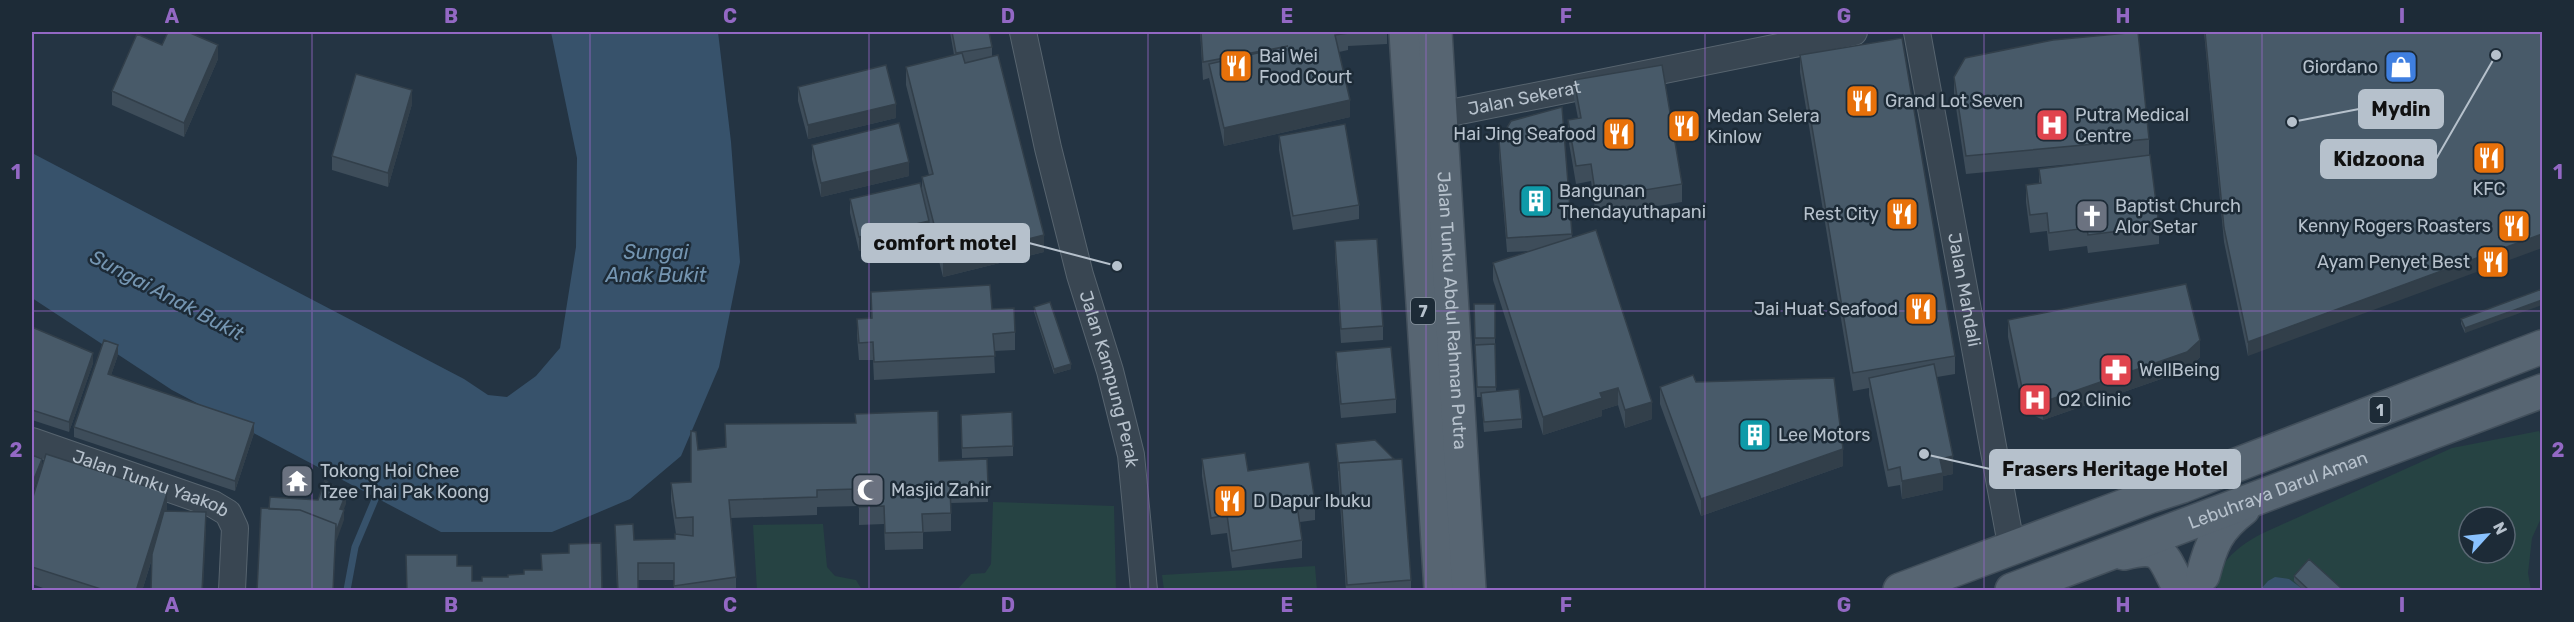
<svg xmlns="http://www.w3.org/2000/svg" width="2574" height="622" font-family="Rubik,sans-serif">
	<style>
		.green { fill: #264343; fill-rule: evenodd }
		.water { fill: #37526b }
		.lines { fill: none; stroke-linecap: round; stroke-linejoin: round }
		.stream { stroke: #37526b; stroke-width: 7 }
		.street-casing { stroke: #57646f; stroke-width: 28 }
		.primary-casing { stroke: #424f5b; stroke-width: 36 }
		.street { stroke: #394652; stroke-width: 26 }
		.primary { stroke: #576572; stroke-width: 33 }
		.wall { fill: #3e4d5a }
		.shaded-wall { fill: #323f4a }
		.building { fill: #485a69; stroke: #323f4a; stroke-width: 1.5 }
		.grid { fill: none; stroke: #9368c4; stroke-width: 1.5; stroke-opacity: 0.55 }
		.labels { text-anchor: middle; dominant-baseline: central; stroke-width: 5; stroke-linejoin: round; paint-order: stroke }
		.shield { fill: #1d2b37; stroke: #88949f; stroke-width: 1.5 }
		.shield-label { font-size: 16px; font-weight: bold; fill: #b6c1cc }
		.poi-label { font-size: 18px; fill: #b6c1cc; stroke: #1d2b37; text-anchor: start }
		.street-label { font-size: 18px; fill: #b6c1cc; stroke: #1d2b37 }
		.water-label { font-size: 20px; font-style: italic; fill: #7495b1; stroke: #1d2b37 }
		.leader { fill: none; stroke: #b6c1cc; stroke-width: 2 }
		.callout-dot { fill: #b6c1cc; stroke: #1d2b37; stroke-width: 2 }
		.callout { fill: #b6c1cc; stroke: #b6c1cc; stroke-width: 2 }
		.callout-label { font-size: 20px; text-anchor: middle; font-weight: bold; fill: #111 }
		.neatline { fill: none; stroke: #9368c4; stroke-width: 2 }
		.grid-label { font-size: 20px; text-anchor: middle; font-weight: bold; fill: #9368c4 }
	</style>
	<rect width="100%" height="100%" fill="#243443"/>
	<path class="green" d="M2539,431L2542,438V516L2532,538L2528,573L2531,590H2217C2215,563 2239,546 2261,534L2452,448ZM2469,517H2505V553H2469Z
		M993,502L1114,506L1116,590H957L971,574L985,573L991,564Z
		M823,524L827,567L835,576L856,580L862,590H757L753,525Z
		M1315,566L1317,590H1164L1162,575Z"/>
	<path class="water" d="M551,32H718L731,142L740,262L719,367L681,456L630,499L552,532H441L172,390L32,298V153L464,379L488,395L507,397L536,376L560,348L576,247L577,158Z
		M2275,577L2289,579L2304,590H2260L2268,581Z"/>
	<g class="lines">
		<path class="stream" d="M347,590L355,547L379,490"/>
		<g class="street-casing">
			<g id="street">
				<path id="s1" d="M1023,32L1048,148L1080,275L1110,371L1131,455L1144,590"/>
				<path id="s2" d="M1917,32L2012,550"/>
				<path id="s3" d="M1440,115L1854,32"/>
				<path id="s4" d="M32,441L213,504L228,513L235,528L232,590"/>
			</g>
		</g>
		<g class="primary-casing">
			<g id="primary">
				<path d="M1406,32L1441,590"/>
				<path id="s5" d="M1435,32L1469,590"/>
				<path d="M2124,553C2164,543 2162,556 2179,587"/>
				<path d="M2203,575C2211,544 2217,529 2243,509"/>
				<path d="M1900,590L2151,496L2182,486L2542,347"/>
				<path id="s6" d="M2012,590L2542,391"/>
			</g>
		</g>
		<use href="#street" class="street"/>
		<use href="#primary" class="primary"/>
	</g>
	<path class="wall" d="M950,32H989L992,47V56L1044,252L943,277L929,221V235L859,251L850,213V199L922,193V177L929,175L906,85V67L954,55Z
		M1200,32H1387V44L1348,46V50L1339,52L1350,117L1224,146L1209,78L1203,80Z
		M2204,32H2542L2248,356L2224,242Z
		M162,45L218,59L184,137L112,105V91Z
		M1800,55L1955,356V374L1937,377L1953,474L1943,476V490L1902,499L1900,485L1888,487L1869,395V388L1853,391L1800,72Z
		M1954,77L2149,139V155L2159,226V244L2088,253L2087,246L2049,251L2047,231L2030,233L2026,202V185L2039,183V169L2115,160L1966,174L1954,94Z
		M1574,80L1682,184V202L1596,216L1591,181L1576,184L1568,137V120L1578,118L1574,98Z
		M798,87L896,118L808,139L798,101Z
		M412,104L388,187L332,170V156Z
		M1562,107L1572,238L1652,419L1625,428L1618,405L1602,410V416L1543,435L1493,280V263L1531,251L1507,252L1499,155V141Z
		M1279,136L1359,205V219L1293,230L1279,150Z
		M812,145L909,176L821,197L812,159Z
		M1335,241L1383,326V340L1341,343L1335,255Z
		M2542,289L2465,333L2461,324V319Z
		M871,292L992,309L1015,332V350L994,351L995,373L874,380L873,360H859L857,336V319L871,318Z
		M1474,304H1495V347L1496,391L1522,419V428L1484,432L1481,397H1477L1475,347Z
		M1034,307L1071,369L1054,374L1034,312Z
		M2008,320L2200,357L2187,370L2043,420L2023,410L2008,337Z
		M32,327L93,363L69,432L32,420Z
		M1336,352L1396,399V413L1341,418L1336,366Z
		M118,355L111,375L254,433L235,491L74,437V427Z
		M1696,382L1843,466L1701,516L1660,404V387Z
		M725,424L939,461L987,459L988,502L951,503V531L923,532V549L885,550L884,524L859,525V506L817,507V515L731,518L736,577V591H674V580H638V591H617L615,525L634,540L675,539L676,534L671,501V483L691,482L698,450L725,447Z
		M961,425L1013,446V456L962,458Z
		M1336,444L1411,580V591H1346Z
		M1202,459L1248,471L1315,502V520L1300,522L1302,540V558L1232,568L1227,533L1211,535L1202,476Z
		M42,468L167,511L206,530L152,559L142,591H51L32,584V500Z
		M2294,576L2341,591H2304L2294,581Z"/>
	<path class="shaded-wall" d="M218,45V59L184,137V123Z
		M412,90V104L388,187V173Z
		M1350,100V117L1224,146V128Z
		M896,104V118L808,139V125Z
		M909,162V176L821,197V183Z
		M929,221V235L859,251V237Z
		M2542,234V248L2248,356V342Z
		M1044,235V252L943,277V260Z
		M2542,300V305L2465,333V328Z
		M2200,340V357L2187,370L2043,420V402Z
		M118,345V355L108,384V374Z
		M93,353V363L69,432V422Z
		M1071,364V369L1054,374V369Z
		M1618,388V405L1602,410V416L1543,435V417L1600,393Z
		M1652,402V419L1625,428V410Z
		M254,423V433L235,491V481Z
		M1843,449V466L1701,516V499Z
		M1953,456V474L1943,476V490L1902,499V481L1940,459Z
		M42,459V469L32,494V484Z
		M167,493V510L142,591H136Z
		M346,494V504L340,519V509Z
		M344,510V520L336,542L333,591L336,524Z
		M206,512V530L203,591H202Z"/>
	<path class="building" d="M168,32H188L218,45L184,123L112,91L137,34L162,45Z
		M952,32H989L992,47L956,53Z
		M1201,32H1348V33L1335,35L1350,100L1224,128L1209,64L1288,46L1203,62Z
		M2138,32L2149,139L1966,156L1954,77L1965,58L2053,40Z
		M2205,32H2542V234L2248,342L2224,228Z
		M1902,38L1955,356L1853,373L1800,55Z
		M962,53L965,63L998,55L1044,235L943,260L922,177L933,174L906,67Z
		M886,65L896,104L808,125L798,87Z
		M1662,65L1682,184L1596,198L1591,164L1576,166L1568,120L1581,118L1574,80Z
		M356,74L412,90L388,173L332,156Z
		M1562,107L1572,234L1507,238L1499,141L1511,121Z
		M899,123L909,162L821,183L812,145Z
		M1345,124L1359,205L1293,216L1279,136Z
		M2150,155L2159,226L2088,235L2087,228L2049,233L2047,213L2030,215L2026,185L2041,183L2039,169Z
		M920,183L929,221L859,237L850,199Z
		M1596,230L1652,402L1625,410L1618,388L1600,393L1602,398L1543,417L1493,263Z
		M1377,239L1383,326L1341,329L1335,241Z
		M2186,284L2200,340L2187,352L2043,402L2023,393L2008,320Z
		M990,285L992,309L1014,308L1015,332L993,334L995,356L874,362L873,342L859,343L857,319L872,318L871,292Z
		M2542,289V300L2465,328L2461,319Z
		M1050,302L1071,364L1054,369L1034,307Z
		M1474,304H1495V338H1475Z
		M32,327L93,353L69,422L32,410Z
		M104,340L118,345L108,374L254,423L235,481L74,427Z
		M1495,344L1496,387H1477L1475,345Z
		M1391,347L1396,399L1341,404L1336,352Z
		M1934,364L1953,456L1940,459L1943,473L1902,481L1900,467L1888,470L1869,378Z
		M1693,375L1696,382L1834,378L1843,449L1701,499L1660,387Z
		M1519,389L1522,419L1484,422L1481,393Z
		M938,411L939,461L987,459L988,485L950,486L951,513L922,514L923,532L885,533L884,506L859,507V489L817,490V497L729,500L736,577L674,586V563H638V591H618L615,525L633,524L634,540L675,539V534L693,536V517L676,518L671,483L691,482V431L696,432L698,450L726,447L725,424L856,423L855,414Z
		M1012,412L1013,446L962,448L961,415Z
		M1375,440L1394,459L1339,463V471L1336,444Z
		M1245,453L1248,471L1309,462L1315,502L1297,505L1302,540L1232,551L1227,515L1211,518L1202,459Z
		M46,454L167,493L136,591H107L32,567V500Z
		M32,455L42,459L32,484Z
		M1402,459L1411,580L1347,585L1339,463Z
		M325,480L346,494L340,509L344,510L336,532V524L300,510L269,509L270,497L318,500Z
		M261,508L300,510L336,524L333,591H257Z
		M164,511L206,512L202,591H151L152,554Z
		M601,543L602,591H407L406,555H457V566H472V581H482V577H508V575L524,574V570H542L541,554L569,553V544Z
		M2309,559L2341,588L2340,591H2310L2294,576Z"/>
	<path class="grid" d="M312,32V590M590,32V590M869,32V590M1148,32V590M1426,32V590M1705,32V590M1984,32V590M2262,32V590M32,311H2542"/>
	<defs>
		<g id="restaurant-square" transform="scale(1.725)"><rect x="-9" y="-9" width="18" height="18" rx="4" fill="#e8710a" stroke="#1d2b37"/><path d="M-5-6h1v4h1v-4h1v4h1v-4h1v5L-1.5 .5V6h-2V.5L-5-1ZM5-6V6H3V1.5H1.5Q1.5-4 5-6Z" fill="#fff"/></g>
		<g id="shop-square" transform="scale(1.725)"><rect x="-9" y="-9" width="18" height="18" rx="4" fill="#3f7fe0" stroke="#1d2b37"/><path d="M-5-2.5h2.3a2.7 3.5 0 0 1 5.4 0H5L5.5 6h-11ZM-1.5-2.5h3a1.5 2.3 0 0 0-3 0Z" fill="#fff"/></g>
		<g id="hospital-square" transform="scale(1.725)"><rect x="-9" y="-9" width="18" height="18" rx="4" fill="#e0444e" stroke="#1d2b37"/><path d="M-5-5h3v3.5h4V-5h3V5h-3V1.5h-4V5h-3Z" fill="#fff"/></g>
		<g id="building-square" transform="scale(1.725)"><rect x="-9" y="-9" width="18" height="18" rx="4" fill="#0f9aa8" stroke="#1d2b37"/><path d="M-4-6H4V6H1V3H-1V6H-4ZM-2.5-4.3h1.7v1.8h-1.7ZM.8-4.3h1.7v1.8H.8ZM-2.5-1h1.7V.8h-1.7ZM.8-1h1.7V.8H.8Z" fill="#fff"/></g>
		<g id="church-square" transform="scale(1.725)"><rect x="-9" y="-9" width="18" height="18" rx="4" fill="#6b7280" stroke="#1d2b37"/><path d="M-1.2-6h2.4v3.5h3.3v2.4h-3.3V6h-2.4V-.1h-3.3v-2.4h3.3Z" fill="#fff"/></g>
		<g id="pharmacy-square" transform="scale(1.725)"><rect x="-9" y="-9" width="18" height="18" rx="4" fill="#e0444e" stroke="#1d2b37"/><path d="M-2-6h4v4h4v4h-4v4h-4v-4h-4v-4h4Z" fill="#fff"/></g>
		<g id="temple-square" transform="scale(1.725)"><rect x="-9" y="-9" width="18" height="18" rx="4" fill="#6b7280" stroke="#1d2b37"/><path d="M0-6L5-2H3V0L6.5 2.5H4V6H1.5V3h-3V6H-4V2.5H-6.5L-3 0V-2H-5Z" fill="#fff"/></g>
		<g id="mosque-square" transform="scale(1.725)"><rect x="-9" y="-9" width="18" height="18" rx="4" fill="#6b7280" stroke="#1d2b37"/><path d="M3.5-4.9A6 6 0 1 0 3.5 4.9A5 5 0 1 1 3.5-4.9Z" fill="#fff"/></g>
	</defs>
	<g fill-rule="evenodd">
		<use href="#restaurant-square" x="1236" y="66"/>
		<use href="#shop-square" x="2401" y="67"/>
		<use href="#restaurant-square" x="1862" y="101"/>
		<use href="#hospital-square" x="2052" y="125"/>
		<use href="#restaurant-square" x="1684" y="126"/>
		<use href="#restaurant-square" x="1619" y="134"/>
		<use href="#restaurant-square" x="2489" y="158"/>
		<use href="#building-square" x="1536" y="201"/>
		<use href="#restaurant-square" x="1902" y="214"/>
		<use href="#church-square" x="2092" y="216"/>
		<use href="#restaurant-square" x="2514" y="226"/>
		<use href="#restaurant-square" x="2493" y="262"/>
		<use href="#restaurant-square" x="1921" y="309"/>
		<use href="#pharmacy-square" x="2116" y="370"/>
		<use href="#hospital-square" x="2035" y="400"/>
		<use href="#building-square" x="1755" y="435"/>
		<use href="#temple-square" x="297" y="481"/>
		<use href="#mosque-square" x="868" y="490"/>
		<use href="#restaurant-square" x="1230" y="501"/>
	</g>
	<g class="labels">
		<g class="shield">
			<rect x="1411" y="298" width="24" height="26" rx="4.5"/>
			<rect x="2369.5" y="397" width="21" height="26" rx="4.5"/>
		</g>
		<g class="shield-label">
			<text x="1423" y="311">7</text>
			<text x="2380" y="410">1</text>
		</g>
		<g class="poi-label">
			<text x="1259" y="56">Bai Wei<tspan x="1259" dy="21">Food Court</tspan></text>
			<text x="2378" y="67" text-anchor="end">Giordano</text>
			<text x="1885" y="101">Grand Lot Seven</text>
			<text x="2075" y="115">Putra Medical<tspan x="2075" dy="21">Centre</tspan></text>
			<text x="1707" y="116">Medan Selera<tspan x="1707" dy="21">Kinlow</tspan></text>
			<text x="1596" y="134" text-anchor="end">Hai Jing Seafood</text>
			<text x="2489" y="189" text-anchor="middle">KFC</text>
			<text x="1559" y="191">Bangunan<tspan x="1559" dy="21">Thendayuthapani</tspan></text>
			<text x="2115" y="206">Baptist Church<tspan x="2115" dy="21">Alor Setar</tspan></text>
			<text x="1879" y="214" text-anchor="end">Rest City</text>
			<text x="2491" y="226" text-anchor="end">Kenny Rogers Roasters</text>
			<text x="2470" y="262" text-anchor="end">Ayam Penyet Best</text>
			<text x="1898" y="309" text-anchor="end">Jai Huat Seafood</text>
			<text x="2139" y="370">WellBeing</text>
			<text x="2058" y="400">O2 Clinic</text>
			<text x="1778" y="435">Lee Motors</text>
			<text x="320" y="471">Tokong Hoi Chee<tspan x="320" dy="21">Tzee Thai Pak Koong</tspan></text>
			<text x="891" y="490">Masjid Zahir</text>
			<text x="1253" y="501">D Dapur Ibuku</text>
		</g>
		<g class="street-label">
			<text stroke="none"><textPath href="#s3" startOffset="86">Jalan Sekerat</textPath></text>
			<text stroke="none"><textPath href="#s2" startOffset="262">Jalan Mahdali</textPath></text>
			<text stroke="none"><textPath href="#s5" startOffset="279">Jalan Tunku Abdul Rahman Putra</textPath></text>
			<text stroke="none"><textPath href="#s1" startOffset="358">Jalan Kampung Perak</textPath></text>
			<text stroke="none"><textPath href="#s4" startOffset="126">Jalan Tunku Yaakob</textPath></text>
			<text stroke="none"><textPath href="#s6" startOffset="284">Lebuhraya Darul Aman</textPath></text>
		</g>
		<g class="water-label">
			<text x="656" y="252">Sungai<tspan x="656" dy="23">Anak Bukit</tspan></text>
			<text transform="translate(167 295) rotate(28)">Sungai Anak Bukit</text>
		</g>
	</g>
	<path class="leader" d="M2292 122L2359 109M2496 55L2436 159M1117 266L1029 243M1924 454L1990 469"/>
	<g class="callout-dot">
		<circle cx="2292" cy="122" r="6"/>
		<circle cx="2496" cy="55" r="6"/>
		<circle cx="1117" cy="266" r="6"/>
		<circle cx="1924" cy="454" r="6"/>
	</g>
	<g class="callout">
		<rect x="2359" y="90" width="84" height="38" rx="6"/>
		<rect x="2321" y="140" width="115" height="38" rx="6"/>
		<rect x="862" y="224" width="167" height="38" rx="6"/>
		<rect x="1990" y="450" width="250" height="38" rx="6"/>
	</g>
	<g class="callout-label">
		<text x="2401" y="116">Mydin</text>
		<text x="2379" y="166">Kidzoona</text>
		<text x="945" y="250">comfort motel</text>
		<text x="2115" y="476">Frasers Heritage Hotel</text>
	</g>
	<rect width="2574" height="622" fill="none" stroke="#1d2b37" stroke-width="66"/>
	<g transform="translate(2487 535) rotate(63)"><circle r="28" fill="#1d2b37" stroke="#5a6773" stroke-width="1.5"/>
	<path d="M0-4.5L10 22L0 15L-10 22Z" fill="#89c2fe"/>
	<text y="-9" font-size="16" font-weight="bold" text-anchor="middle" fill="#b6c1cc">N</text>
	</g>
	<rect x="33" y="33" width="2508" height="556" class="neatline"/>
	<g class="grid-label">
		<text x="172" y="23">A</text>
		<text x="451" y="23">B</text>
		<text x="730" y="23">C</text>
		<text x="1008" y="23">D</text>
		<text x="1287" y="23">E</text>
		<text x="1566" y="23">F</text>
		<text x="1844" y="23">G</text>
		<text x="2123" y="23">H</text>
		<text x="2402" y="23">I</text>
		<text x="16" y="179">1</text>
		<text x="2558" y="179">1</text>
		<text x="16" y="457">2</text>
		<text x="2558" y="457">2</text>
		<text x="172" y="612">A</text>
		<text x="451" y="612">B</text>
		<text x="730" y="612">C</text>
		<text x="1008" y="612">D</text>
		<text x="1287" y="612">E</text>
		<text x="1566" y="612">F</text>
		<text x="1844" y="612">G</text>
		<text x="2123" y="612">H</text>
		<text x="2402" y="612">I</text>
	</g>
</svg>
